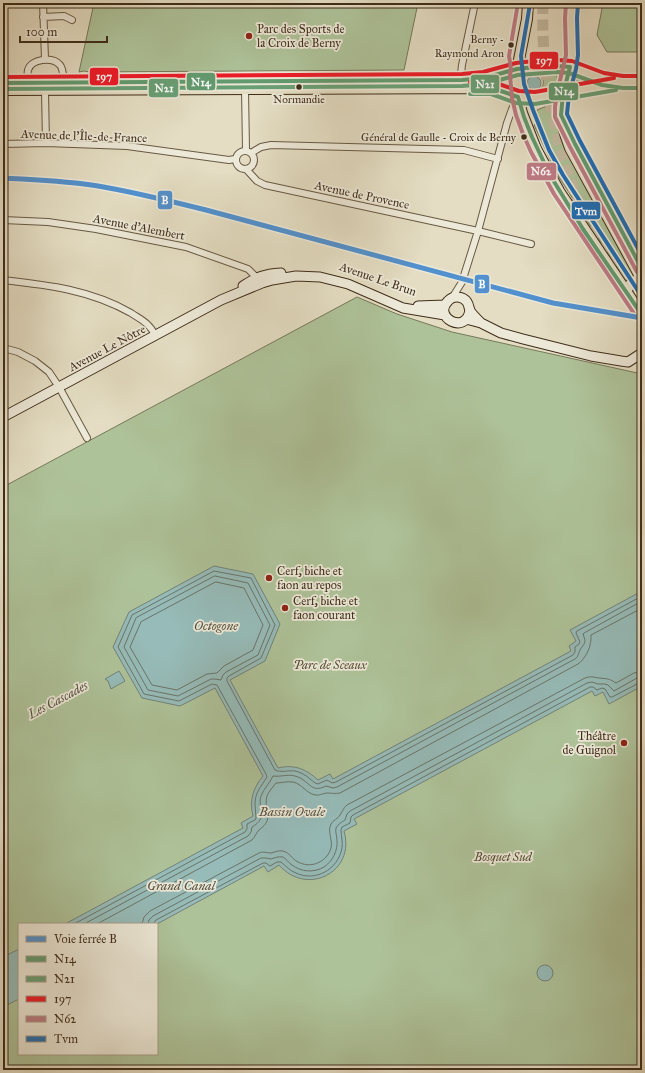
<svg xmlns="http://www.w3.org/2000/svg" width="645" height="1073" font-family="'IM FELL Great Primer',serif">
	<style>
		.green { fill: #aec299; stroke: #76785a; fill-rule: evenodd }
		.water { fill: #96bbb8; stroke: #738279 }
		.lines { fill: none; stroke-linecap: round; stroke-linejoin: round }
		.shore { stroke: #6a7469; stroke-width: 1 }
		.highway-tunnel { stroke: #c3baa1; stroke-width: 11; stroke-dasharray: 11 5.5; stroke-linecap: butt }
		.street-casing { stroke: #685944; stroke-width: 8 }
		.secondary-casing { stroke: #3f2d1a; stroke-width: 11 }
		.primary-casing { stroke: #3f2d1a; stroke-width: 12 }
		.street { stroke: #ede9d8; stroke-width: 6 }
		.secondary { stroke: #ede9d8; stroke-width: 9 }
		.primary { stroke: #e4ddc3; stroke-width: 10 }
		.bus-1-casing { stroke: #ede9d8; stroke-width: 7 }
		.bus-2-casing { stroke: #ede9d8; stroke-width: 7 }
		.bus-3-casing { stroke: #ede9d8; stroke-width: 7 }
		.bus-4-casing { stroke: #ede9d8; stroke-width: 7 }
		.bus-5-casing { stroke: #ede9d8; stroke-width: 7 }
		.bus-1 { stroke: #629b70; stroke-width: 4 }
		.bus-2 { stroke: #69a076; stroke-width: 4 }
		.bus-3 { stroke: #ed1b29; stroke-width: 4 }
		.bus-4 { stroke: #be7c85; stroke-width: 4 }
		.bus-5 { stroke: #216eb4; stroke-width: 4 }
		.rail-1-casing { stroke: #ede9d8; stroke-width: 8 }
		.rail-1 { stroke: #5291ce; stroke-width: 5 }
		.poi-dot { fill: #8f2418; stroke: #ede9d8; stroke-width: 1.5 }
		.bus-dot { fill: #3f2d1a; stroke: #ede9d8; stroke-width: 1.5 }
		.labels { text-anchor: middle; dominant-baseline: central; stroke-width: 3.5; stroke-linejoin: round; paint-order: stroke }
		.bus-label { font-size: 11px; fill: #3f2d1a; stroke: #ede9d8; text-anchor: end }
		.poi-label { font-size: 12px; fill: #3f2d1a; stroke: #ede9d8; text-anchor: start }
		.street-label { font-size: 12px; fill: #3f2d1a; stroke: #ede9d8 }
		.park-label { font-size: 12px; font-style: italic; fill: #554b33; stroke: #ede9d8 }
		.water-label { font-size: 13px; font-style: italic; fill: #555042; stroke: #ede9d8 }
		.line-badge { stroke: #ede9d8; stroke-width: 1.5 }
		.badge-label { font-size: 11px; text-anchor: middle; font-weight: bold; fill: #fff }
	</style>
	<rect width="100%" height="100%" fill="#e4ddc3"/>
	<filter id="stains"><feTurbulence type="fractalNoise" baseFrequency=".005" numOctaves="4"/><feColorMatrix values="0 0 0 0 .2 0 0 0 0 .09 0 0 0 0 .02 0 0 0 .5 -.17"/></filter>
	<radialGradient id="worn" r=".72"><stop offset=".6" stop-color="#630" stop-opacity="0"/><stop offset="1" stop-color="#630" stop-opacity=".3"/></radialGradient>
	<path class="green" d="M94,3H418L404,70L89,72L84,71L79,72Z
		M603,3H639L642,18V52H607L597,35Z
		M552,72C558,75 559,80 557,86L554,88L538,91C546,85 545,77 536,73Z
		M578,75L601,83L574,90Z
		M547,106H555L557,124L634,274L625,280L557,174L534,125L539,123L536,114L537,110Z
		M572,127L575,128L578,131L576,136L630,237L633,238L636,244H637L642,253V263L580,151L572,131L571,128Z
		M357,297L397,314L452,332L642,374V1070H3V487ZM19,924H157V1054H19Z"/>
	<path class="water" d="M527 83a7 7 0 1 1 14 0a7 7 0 1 1-14 0Z
		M214,566L253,574L280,624L265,661L230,680L278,768C294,764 306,769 318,780L330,774L333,779L571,651L569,646L576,641L570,630L642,591V686L609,704L603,692L595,696L592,691L354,819L357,824L344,831C356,872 307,897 279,865L268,872L264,866L157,924H65L243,828L241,823L253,816C249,801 253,788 263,776L215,688L180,706L142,698L113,647L129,612Z
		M119,671L125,681L111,689L108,681L105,679Z
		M19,949V999L3,1007V957Z
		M537 973a8 8 0 1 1 16 0a8 8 0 1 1-16 0Z"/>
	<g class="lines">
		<path class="shore" d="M215,576L248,583L270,625L258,655L226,672L223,675L221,680L215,679H211L178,696L148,690L124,647L136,618Z
			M216,582L244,588L263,625L253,650L224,666L217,673L207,674L177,690L152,685L130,647L141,622Z
			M74,924L245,832L247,829V824L255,820L256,818C256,813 255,809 255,804C255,792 261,787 267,777L266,774L217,685L212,684L179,701L144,694L118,647L132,615L214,571L251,578L275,625L261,658L229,676L227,678V681L275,770C281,773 288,770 295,771C300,772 306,775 310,779C313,781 314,783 318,784L327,780L332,783L336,782L573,655L575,652V647L579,644L580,642L576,633L577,631L642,596
			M84,924L248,836L251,832L252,827C269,817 257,810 261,796C264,788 270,783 273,776C281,777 288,774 295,776C310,780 310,794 326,786L333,788L337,787L575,659C579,656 578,654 580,650C584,643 587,644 583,634L584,633L642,601
			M97,924L252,840C255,837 256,833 259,830C264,826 268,823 268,815C267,808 265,803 267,796C269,791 273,787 276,783C282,783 287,781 293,782C302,784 306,793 315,795C320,796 323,793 327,793C332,793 335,794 340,793L578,664C583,661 589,651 590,645C591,642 591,638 591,635L642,608
			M142,924L144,917L150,911L259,853C263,851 267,853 271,853C276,852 278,850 283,851C290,853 292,859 298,862C311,869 327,862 331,848C333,840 327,832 331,824C333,820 338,819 340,815C343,811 343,808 347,805L585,678C591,676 593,677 599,678C608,679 608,678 616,683L634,673L642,671
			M148,924L149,920L153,916L261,858H266L271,859C275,858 278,856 283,857C286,859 289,863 292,865C301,872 314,873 324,867C333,861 338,850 337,840C337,836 335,832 336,828C338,824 342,822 345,820L347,814L350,811L587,683L592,682L598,684H605L608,685L614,691L637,678L642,677
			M153,924L156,920L263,863H266L270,866L277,862H281C286,866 290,871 296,873C315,882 338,870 342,848C343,842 341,836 341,830L342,827L350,823L351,817L353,815L590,687H593L597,690L602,688L605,689L610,697H612L639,683H642"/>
		<path class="highway-tunnel" d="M543,3C541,67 551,125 572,185C578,203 584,222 594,238
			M594,228L597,234L642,301"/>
		<g class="street-casing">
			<path id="street" d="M43,3L45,59
				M43,17L64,16L72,20
				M462,80L461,74L462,65L475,3
				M27,83C28,78 27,74 28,70C31,59 52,56 60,65C64,70 63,77 63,83
				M245,89L246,150
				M45,91L46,143
				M3,144L46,143L127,146L229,160L235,159
				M236 160a9 9 0 1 1 18 0a9 9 0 1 1-18 0Z
				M251,153L261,147L271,145L464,150L498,159
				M246,169L257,181L265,185L478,231L531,244
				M3,220L48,222L96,229L186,247L248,269L259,280
				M3,280C48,285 91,290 131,313C143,321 148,322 156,336
				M452,298L462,282L478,231L507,123L512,109L518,97
				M3,348L18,352L35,361L49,372L59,387L87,438"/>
		</g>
		<g class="secondary-casing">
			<path id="secondary" d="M243,286C257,277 264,274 281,273
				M418,306L445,305
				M470,310C466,336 432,317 448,301C453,295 463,296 467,302C469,305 469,308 470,311C473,315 477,319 481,323
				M466,319L481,323L501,333L523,339L591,356L621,361L628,362L642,353
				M3,417L221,300L262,283L272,280L296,276L320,277L348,284L403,308L445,315"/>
		</g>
		<g class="primary-casing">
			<path id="primary" d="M528,3L527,19L516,75L518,97L522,113L536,149L559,191L642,315
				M572,3C571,20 573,38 572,55C571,76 559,95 561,116C562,127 566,137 570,148L642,280
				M3,83L462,80C494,79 524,65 557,66C576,66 594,78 613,81
				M3,90L492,88L505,92L518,97L535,98L623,82H642
				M626,291C631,283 632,281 642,279"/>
		</g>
		<use href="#street" class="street"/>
		<use href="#secondary" class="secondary"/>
		<use href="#primary" class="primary"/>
		<g class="bus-1-casing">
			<path id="bus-1" d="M3,83L462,80L484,78L517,69L534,67L558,66L570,67L563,94L561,115L575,144L642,269
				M471,88H492L518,97L524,117L532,137L550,175L583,229L642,315"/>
		</g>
		<g class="bus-2-casing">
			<path id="bus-2" d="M3,89L462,86L485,84L518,75L558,72L569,73L602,85L623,88H642
				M470,94H491L516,103L535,104L616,90"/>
		</g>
		<g class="bus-3-casing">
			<path id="bus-3" d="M3,77L462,74L483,72L516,63L534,61L558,60L572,61L604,73L623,76H642
				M470,82H493L519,91L535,92L614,78"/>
		</g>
		<g class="bus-4-casing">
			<path id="bus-4" d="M518,3L509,56L511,69L510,75L512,98L516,115L523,134L531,152L554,194L637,318
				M566,3L565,18L566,55L557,93L555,107V117L570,147L637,272"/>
		</g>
		<g class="bus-5-casing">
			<path id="bus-5" d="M578,3L577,18L578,55L576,69L569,95L567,114L580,141L642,256
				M530,4L521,56L524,84L533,110L549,150L563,175L642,297"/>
		</g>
		<use href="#bus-1" class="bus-1"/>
		<use href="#bus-2" class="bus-2"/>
		<use href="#bus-3" class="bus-3"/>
		<use href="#bus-4" class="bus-4"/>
		<use href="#bus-5" class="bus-5"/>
		<g class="rail-1-casing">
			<path id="rail-1" d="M3,178C35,180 67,181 98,186C134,192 170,201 206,210L553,303L642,318"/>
		</g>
		<use href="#rail-1" class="rail-1"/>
	</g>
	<g class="poi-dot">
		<circle cx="249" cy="36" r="4"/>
		<circle cx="269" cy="578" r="4"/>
		<circle cx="285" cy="608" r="4"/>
		<circle cx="624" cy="743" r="4"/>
	</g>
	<g class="bus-dot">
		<circle cx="511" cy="45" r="3.5"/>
		<circle cx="299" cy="87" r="3.5"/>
		<circle cx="524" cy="137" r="3.5"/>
	</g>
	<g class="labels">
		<g class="bus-label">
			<text x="504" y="39">Berny -<tspan x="504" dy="14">Raymond Aron</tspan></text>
			<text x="299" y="99" text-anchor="middle">Normandie</text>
			<text x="516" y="137">Général de Gaulle - Croix de Berny</text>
		</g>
		<g class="poi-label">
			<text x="257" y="29">Parc des Sports de<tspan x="257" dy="14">la Croix de Berny</tspan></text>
			<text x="277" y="571">Cerf, biche et<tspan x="277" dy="14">faon au repos</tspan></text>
			<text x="293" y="601">Cerf, biche et<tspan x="293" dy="14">faon courant</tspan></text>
			<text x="616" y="736" text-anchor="end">Théâtre<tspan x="616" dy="14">de Guignol</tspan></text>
		</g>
		<g class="street-label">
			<text transform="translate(84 136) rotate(2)">Avenue de l'Île-de-France</text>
			<text transform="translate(362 195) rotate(12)">Avenue de Provence</text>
			<text transform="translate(139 227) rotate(11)">Avenue d'Alembert</text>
			<text transform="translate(378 279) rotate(19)">Avenue Le Brun</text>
			<text transform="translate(107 348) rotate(-28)">Avenue Le Nôtre</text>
		</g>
		<g class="park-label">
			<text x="330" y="665">Parc de Sceaux</text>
			<text x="503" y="857">Bosquet Sud</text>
		</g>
		<g class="water-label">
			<text x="216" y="626">Octogone</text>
			<text transform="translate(58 700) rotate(-28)">Les Cascades</text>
			<text x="292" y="812">Bassin Ovale</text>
			<text x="181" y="886">Grand Canal</text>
		</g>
	</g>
	<g class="line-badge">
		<rect x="529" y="51" width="30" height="19" rx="4" fill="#ed1b29"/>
		<rect x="89" y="67" width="30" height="19" rx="4" fill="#ed1b29"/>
		<rect x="186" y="72" width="30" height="19" rx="4" fill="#629b70"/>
		<rect x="470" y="74" width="30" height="20" rx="4" fill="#69a076"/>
		<rect x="148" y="78" width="31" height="20" rx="4" fill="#69a076"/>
		<rect x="548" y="82" width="31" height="19" rx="4" fill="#629b70"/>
		<rect x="526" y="162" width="31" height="19" rx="4" fill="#be7c85"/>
		<rect x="157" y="190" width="16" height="20" rx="4" fill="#5291ce"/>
		<rect x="571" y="201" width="30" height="19" rx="4" fill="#216eb4"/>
		<rect x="474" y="274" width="16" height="20" rx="4" fill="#5291ce"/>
	</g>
	<g class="badge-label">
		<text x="544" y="64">197</text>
		<text x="104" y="80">197</text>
		<text x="201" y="86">N14</text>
		<text x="485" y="88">N21</text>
		<text x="164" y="92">N21</text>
		<text x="564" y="95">N14</text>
		<text x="541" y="175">N62</text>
		<text x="165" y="204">B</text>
		<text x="586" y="215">Tvm</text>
		<text x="482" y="288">B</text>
	</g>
	<rect width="645" height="1073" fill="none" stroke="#e4ddc3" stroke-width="16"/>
	<rect x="4" y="4" width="637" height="1065" fill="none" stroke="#3f2d1a" stroke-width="2"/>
	<rect x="8" y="8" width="629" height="1057" fill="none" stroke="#3f2d1a"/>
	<rect x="18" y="923" width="140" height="132" fill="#ede9d8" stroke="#a79e8c"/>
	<rect x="26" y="936" width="20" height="6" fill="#5291ce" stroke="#a79e8c"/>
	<text x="54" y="943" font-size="12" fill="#3f2d1a">Voie ferrée B</text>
	<rect x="26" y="956" width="20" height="6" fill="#629b70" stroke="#a79e8c"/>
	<text x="54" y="963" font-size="12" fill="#3f2d1a">N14</text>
	<rect x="26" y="976" width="20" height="6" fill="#69a076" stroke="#a79e8c"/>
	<text x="54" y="983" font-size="12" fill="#3f2d1a">N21</text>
	<rect x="26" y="996" width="20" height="6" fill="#ed1b29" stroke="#a79e8c"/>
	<text x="54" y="1003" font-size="12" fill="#3f2d1a">197</text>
	<rect x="26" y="1016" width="20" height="6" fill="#be7c85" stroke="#a79e8c"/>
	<text x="54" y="1023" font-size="12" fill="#3f2d1a">N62</text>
	<rect x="26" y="1036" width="20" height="6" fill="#216eb4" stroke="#a79e8c"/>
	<text x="54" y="1043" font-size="12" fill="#3f2d1a">Tvm</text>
	<path d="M20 36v6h87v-6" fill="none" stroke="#3f2d1a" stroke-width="2"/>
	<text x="26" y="36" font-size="12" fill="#3f2d1a" stroke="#ede9d8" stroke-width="3" paint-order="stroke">100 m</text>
	<rect width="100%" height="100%" filter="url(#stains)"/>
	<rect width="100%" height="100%" fill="url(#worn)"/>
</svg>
